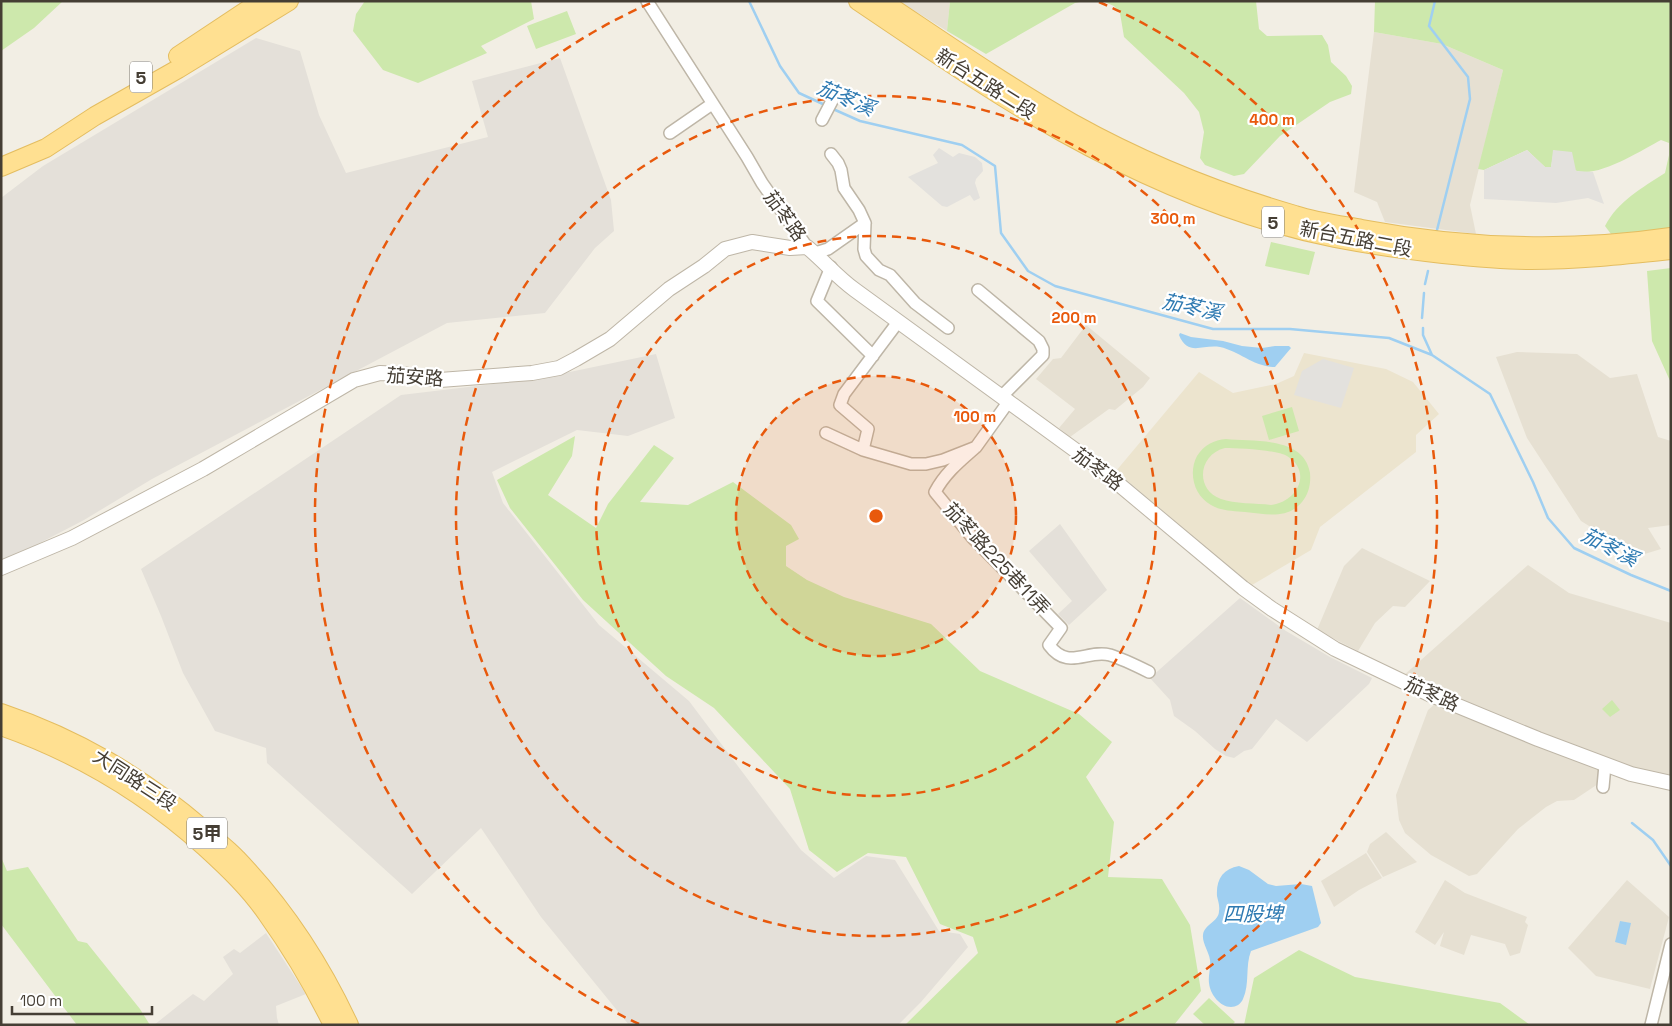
<svg xmlns="http://www.w3.org/2000/svg" width="1672" height="1026" font-family="'Space Grotesk','Noto Sans TC',sans-serif">
	<style>
		.residential { fill: #e6e0d2 }
		.industrial { fill: #e4e0d9 }
		.education { fill: #ece4ce }
		.green { fill: #cde8ac; fill-rule: evenodd }
		.parking { fill: #e3e1dd }
		.water { fill: #9fcff1 }
		.lines { fill: none; stroke-linecap: round; stroke-linejoin: round }
		.stream { stroke: #9fcff1; stroke-width: 2.5 }
		.minor-casing { stroke: #beb6a7; stroke-width: 14 }
		.tertiary-casing { stroke: #beb6a7; stroke-width: 16 }
		.primary-casing { stroke: #e4bd60; stroke-width: 20 }
		.minor { stroke: #fff; stroke-width: 11 }
		.tertiary { stroke: #fff; stroke-width: 14 }
		.primary { stroke: #ffe091; stroke-width: 18 }
		.ring { fill: none; stroke: #e8590c; stroke-width: 2.5; stroke-dasharray: 9 6 }
		.labels { text-anchor: middle; dominant-baseline: central; stroke-width: 4.5; stroke-linejoin: round; paint-order: stroke }
		.shield { fill: #fff; stroke: #7d7871; stroke-width: 1 }
		.shield-label { font-size: 18px; font-weight: bold; fill: #453e34 }
		.street-label { font-size: 19px; fill: #453e34; stroke: #fff }
		.water-label { font-size: 20px; font-style: italic; fill: #2d79b1; stroke: #fff }
		.centre { fill: #e8590c; stroke: #fff; stroke-width: 2.5 }
		.ring-label { font-size: 15px; text-anchor: middle; font-weight: bold; fill: #e8590c; stroke: #fff; stroke-width: 4.5; stroke-linejoin: round; paint-order: stroke }
	</style>
	<rect width="100%" height="100%" fill="#f2eee4"/>
	<path class="residential" d="M899,1H950L947,31Z
		M1374,32L1442,44L1503,70L1470,205L1476,234L1385,222L1377,202L1354,192Z
		M1086,325L1150,378L1143,387L1115,410L1109,409L1070,437L1059,428L1075,409L1036,379L1053,359L1061,358Z
		M1517,352L1577,354L1610,378L1637,374L1658,437L1671,441V525L1648,528L1661,549L1638,556L1581,521L1527,438L1496,357Z
		M1362,548L1430,581L1405,607L1393,606L1375,623L1358,651L1317,630L1344,566Z
		M1528,565L1569,593L1671,623V775L1623,767L1403,676Z
		M1435,704L1596,766L1602,775L1601,782L1574,800L1557,801L1546,807L1518,829L1477,874L1469,876L1431,855L1405,833L1399,820L1396,795L1428,710Z
		M1386,832L1417,862L1383,877L1367,852L1370,844Z
		M1366,853L1382,878L1359,890L1334,907L1321,881Z
		M1445,880L1465,893L1527,917L1525,922L1528,925L1520,953L1510,956L1505,944L1471,935L1464,955L1440,946L1444,932L1435,945L1415,932Z
		M1627,880L1669,917L1650,989L1596,976L1568,948Z"/>
	<path class="industrial" d="M256,38L300,51L319,115L346,173L488,137L472,81L560,58L611,200L614,231L595,248L545,313L447,323L152,479L84,520L13,557L1,560V198L43,166Z
		M656,354L675,418L628,436L577,430L492,472L503,503L599,625L689,701L801,850L834,878L866,856L895,860L939,931L960,934L968,947L921,1002L898,1025H629L541,917L481,828L412,894L267,763L266,748L215,731L183,673L161,616L141,569L401,395L536,379Z
		M1060,524L1107,590L1069,625L1058,614L1072,601L1029,551Z
		M1240,598L1286,631L1330,657L1372,678L1369,684L1307,742L1276,719L1252,749L1244,751L1234,758L1226,756L1215,749L1195,731L1174,716L1170,700L1150,678Z
		M266,933L306,994L276,1006L277,1018L279,1025H154L193,994L204,1001L233,974L223,957L234,949L240,953Z"/>
	<path class="education" d="M1304,353L1386,369L1413,382L1439,414L1416,435V452L1320,527L1311,550L1252,585L1217,557L1116,471L1199,372L1233,393L1276,384L1294,376Z"/>
	<path class="green" d="M1,1H63L34,28L1,51Z
		M365,1H531L534,19L481,46L487,53L418,83L383,70L353,31L356,14Z
		M950,1H1084L1075,3L986,54L947,31Z
		M1102,1H1256L1259,29L1267,36L1322,35L1328,45L1331,62L1346,76L1352,86L1351,94L1330,102L1280,136L1244,174L1234,176L1205,165L1200,158L1204,132L1199,112L1184,93L1124,37L1120,13L1114,6Z
		M1375,1H1671V229L1611,234L1605,226C1618,201 1642,188 1665,173L1669,155V143L1661,140C1642,150 1598,178 1577,171C1569,168 1560,156 1554,150L1551,167H1545L1527,150L1484,170L1478,169L1503,70L1442,44L1374,32Z
		M567,11L576,34L536,49L527,26Z
		M1271,242L1315,252L1309,275L1265,266Z
		M1671,268V383L1652,341L1647,271Z
		M1292,407L1299,431L1269,440L1262,416Z
		M575,436L572,456L548,495L596,528L608,504L654,445L674,458L640,502L688,505L733,482L791,525L799,539L786,546V566L807,580L844,597L931,624L980,671L1079,714L1112,742L1086,777L1114,822L1108,877L1162,879L1190,925L1201,991L1174,1025H905L978,953L973,937L940,924L906,857L868,853L837,872L809,850L790,789L714,708L666,676L583,600L510,508L497,480Z
		M1226,439C1254,442 1304,436 1310,473C1311,483 1309,494 1302,502C1287,520 1265,514 1245,512C1234,511 1221,511 1211,505C1194,496 1188,473 1197,456C1204,445 1214,440 1226,439ZM1225,448C1238,448 1277,450 1287,456C1313,472 1297,502 1271,505C1256,503 1234,504 1221,499C1194,489 1199,454 1225,448Z
		M1612,700L1620,710L1610,717L1602,709Z
		M1,857L7,871L28,867L78,941L87,943L140,1009L150,1025H77L1,924Z
		M1299,950L1355,977L1500,1003L1530,1025H1244L1254,978Z
		M1209,998L1235,1022L1232,1025H1205L1193,1014Z"/>
	<path class="parking" d="M939,148L953,157L959,153L975,157L982,163L983,171L976,179L975,183L980,198L974,201L970,195L947,207L942,206L908,177L938,163L933,155Z
		M1527,150L1545,167H1551L1553,150L1572,152L1576,171L1593,172L1604,204L1588,198L1556,203L1484,199V170Z
		M1323,359L1354,368L1341,408L1294,395L1302,371Z"/>
	<path class="water" d="M1180,333L1191,337L1223,341L1242,346L1262,348L1275,346H1289L1291,348L1275,367C1254,367 1239,351 1220,347C1202,344 1188,357 1179,335Z
		M1239,866L1249,870L1268,884L1276,886L1301,884L1312,886L1321,923L1318,927L1251,951C1245,966 1250,984 1243,999C1241,1004 1236,1007 1231,1007C1220,1007 1210,994 1209,983C1208,976 1211,968 1210,960C1209,952 1202,943 1203,935C1204,924 1219,922 1219,911C1220,906 1218,901 1217,896C1216,879 1223,869 1239,866Z
		M1620,921L1631,923L1626,945L1615,942Z"/>
	<g class="lines">
		<path class="stream" d="M749,1L780,66L799,93L825,105
			M1435,1L1429,26L1468,77L1470,99L1436,234
			M833,109L860,121L962,145L995,166L1001,233L1028,271L1055,286L1213,329H1290L1389,338L1432,355L1490,394L1533,482L1548,518L1574,548L1631,575L1671,591
			M1425,284L1428,271
			M1422,318L1424,293
			M1423,328V335L1432,355
			M1632,823L1653,840L1671,866"/>
		<g class="minor-casing">
			<path id="minor" d="M647,1L747,157L762,183L807,247
				M822,120L833,99
				M670,133L712,104
				M865,223L864,249L866,256L879,270L890,275L915,303L948,328
				M815,253L828,249L865,223L859,210L844,188L841,170L838,163L831,154
				M831,267L817,301L873,356
				M978,290L1039,341L1043,349V355L1002,396
				M826,433L863,450L911,464H926L943,460L976,447L1009,401
				M976,447C960,461 945,473 935,492L972,537L1061,628L1049,645C1068,671 1087,649 1110,655C1123,659 1137,666 1149,672
				M863,450L868,429L840,405L844,394L898,322
				M1603,787L1605,765
				M1651,1025L1671,944"/>
		</g>
		<g class="tertiary-casing">
			<path id="tertiary" d="M1,568L72,538L203,469L354,380L380,373L402,374L440,380L532,373L559,368L576,359L610,339L669,289L704,266L725,249L752,242L790,248L807,247C824,261 837,277 855,290L1097,466L1243,588L1272,609L1335,649L1429,694L1538,739L1631,774L1671,783"/>
		</g>
		<g class="primary-casing">
			<path id="primary" d="M858,1C925,46 991,92 1062,132C1145,178 1241,219 1335,238C1371,245 1407,250 1443,254C1472,257 1502,260 1531,260C1578,260 1624,255 1671,250
				M882,1C945,43 1007,86 1072,123C1142,162 1219,193 1295,215C1317,222 1340,225 1362,229C1463,248 1568,252 1671,237
				M178,56L261,1
				M1,167L46,148L95,116L178,69L289,1
				M1,713C78,739 142,777 203,829C214,839 227,848 237,859C283,907 321,965 349,1025
				M1,726C78,753 145,793 205,847C228,868 250,889 267,914C292,949 314,986 333,1025"/>
		</g>
		<use href="#minor" class="minor"/>
		<use href="#tertiary" class="tertiary"/>
		<use href="#primary" class="primary"/>
	</g>
	<circle cx="876" cy="516" r="140" fill="#e8590c" fill-opacity=".12"/>
	<g class="ring">
		<circle cx="876" cy="516" r="140"/>
		<circle cx="876" cy="516" r="280"/>
		<circle cx="876" cy="516" r="420"/>
		<path d="M639 1024A560 560 0 0 1 653 2M1099 2A560 560 0 0 1 1113 1024"/>
	</g>
	<g class="labels">
		<g class="shield">
			<rect x="130" y="61.5" width="22" height="31" rx="4"/>
			<rect x="1262" y="206.5" width="22" height="31" rx="4"/>
			<rect x="187" y="817.5" width="40" height="31" rx="4"/>
		</g>
		<g class="shield-label">
			<text x="141" y="77">5</text>
			<text x="1273" y="222">5</text>
			<text x="207" y="833">5甲</text>
		</g>
		<g class="street-label">
			<text transform="translate(986 84) rotate(32)">新台五路二段</text>
			<text transform="translate(785 216) rotate(54)">茄苳路</text>
			<text transform="translate(1356 239) rotate(11)">新台五路二段</text>
			<text transform="translate(415 377) rotate(4)">茄安路</text>
			<text transform="translate(1098 469) rotate(37)">茄苳路</text>
			<text transform="translate(997 559) rotate(47)">茄苳路225巷11弄</text>
			<text transform="translate(1432 694) rotate(24)">茄苳路</text>
			<text transform="translate(135 780) rotate(33)">大同路三段</text>
		</g>
		<g class="water-label">
			<text transform="translate(846 98) rotate(23)">茄苳溪</text>
			<text transform="translate(1192 307) rotate(12)">茄苳溪</text>
			<text transform="translate(1610 547) rotate(27)">茄苳溪</text>
			<text x="1253" y="914">四股埤</text>
		</g>
	</g>
	<circle cx="876" cy="516" r="8" class="centre"/>
	<g class="ring-label">
		<text x="1272" y="125">400 m</text>
		<text x="1173" y="224">300 m</text>
		<text x="1074" y="323">200 m</text>
		<text x="975" y="422">100 m</text>
	</g>
	<rect width="1672" height="1026" fill="none" stroke="#453e34" stroke-width="5"/>
	<path d="M12 1006v8h140v-8" fill="none" stroke="#453e34" stroke-width="2.5"/>
	<text x="20" y="1006" font-size="15" fill="#453e34" stroke="#ffffff" stroke-width="4" paint-order="stroke">100 m</text>
</svg>
